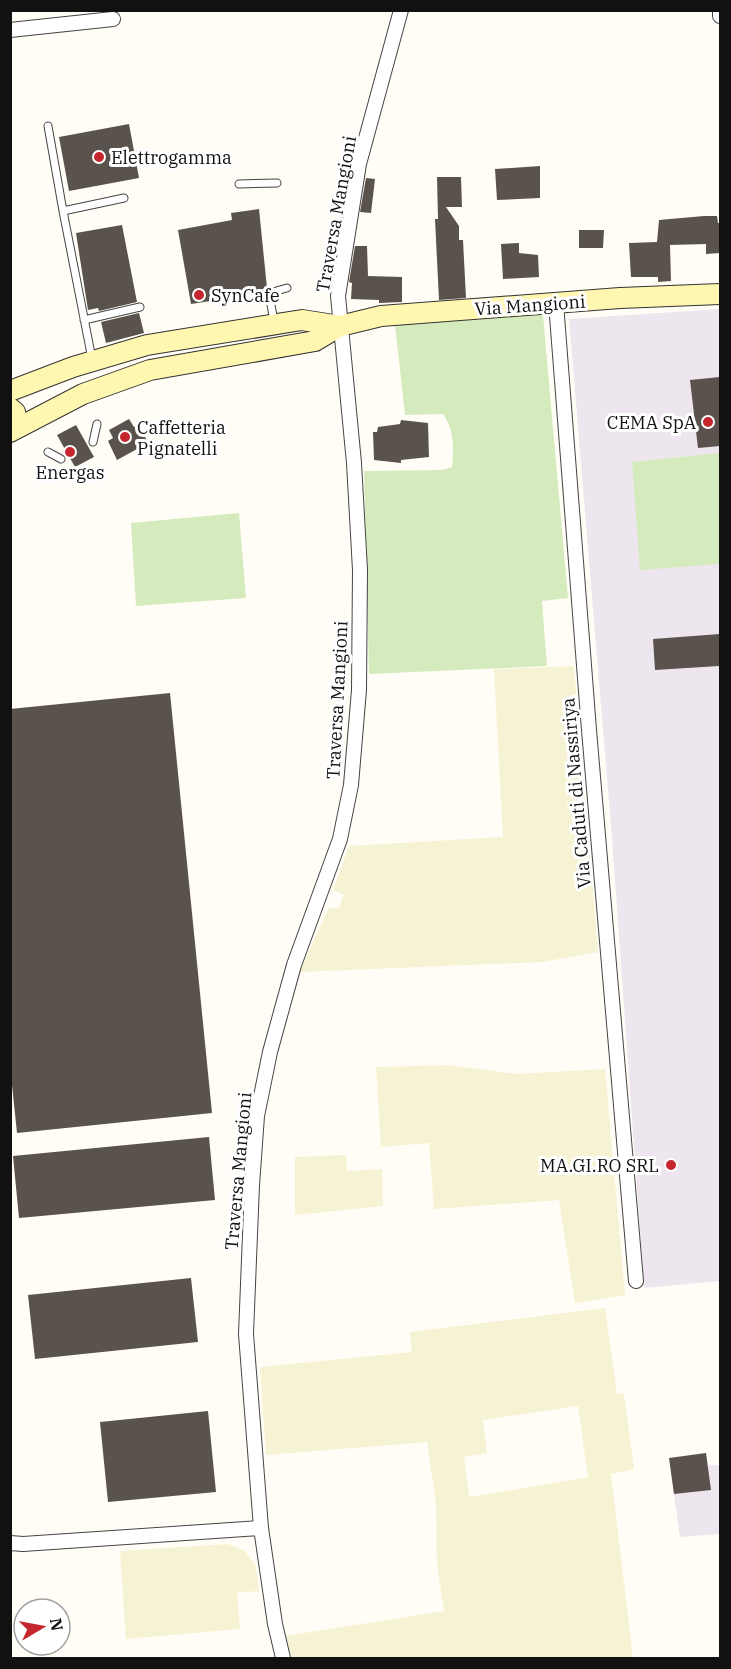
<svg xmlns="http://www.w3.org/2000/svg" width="731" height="1669" font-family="'IBM Plex Serif',serif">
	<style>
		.industrial { fill: #eee6ef }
		.farmland { fill: #f6f3d4; fill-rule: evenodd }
		.green { fill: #d5ebbd }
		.building { fill: #5a524d }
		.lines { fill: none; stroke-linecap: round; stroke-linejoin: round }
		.lane-casing { stroke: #444; stroke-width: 9 }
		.street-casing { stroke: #444; stroke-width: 16 }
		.secondary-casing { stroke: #333; stroke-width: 22 }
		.lane { stroke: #fff; stroke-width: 7 }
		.street { stroke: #fff; stroke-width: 14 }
		.secondary { stroke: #fff6b0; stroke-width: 20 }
		.poi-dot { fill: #c4262e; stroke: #fff; stroke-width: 2 }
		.labels { text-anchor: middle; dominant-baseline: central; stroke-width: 6; stroke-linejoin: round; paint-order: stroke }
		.poi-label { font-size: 18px; fill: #111; stroke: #fff; text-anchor: start }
		.street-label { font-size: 18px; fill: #111; stroke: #fff }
	</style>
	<rect width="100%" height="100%" fill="#fffdf5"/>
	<path class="industrial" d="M720,309V1281L644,1288L612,838L569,319Z
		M720,1465V1534L680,1537L670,1466Z"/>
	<path class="farmland" d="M574,666L598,952L542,962L300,972L328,909L339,907L344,895L333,890L349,846L503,837L494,669Z
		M449,1065L515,1074L605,1069L625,1295L575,1303L559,1200L434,1209L429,1143L381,1147L376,1067Z
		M346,1155L347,1171L382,1169L383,1206L295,1215V1157Z
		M605,1308L617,1394H624L634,1469L611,1474L633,1658H292L285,1636L444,1611L437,1564L436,1503L427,1442L266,1455L260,1367L412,1352L410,1332ZM578,1406L588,1477L469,1497L464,1457L487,1453L483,1420Z
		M228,1544L245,1551L255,1565L257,1574L259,1591L237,1593L240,1629L126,1639L120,1551Z"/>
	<path class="green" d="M543,315L568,598L542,601L547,666L369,674L364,471L442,470L452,467C454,448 454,430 443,414L405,415L395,325Z
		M720,453V564L640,570L632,462Z
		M239,513L246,598L136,606L131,523Z"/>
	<path class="building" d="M129,124L139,178L69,191L59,137Z
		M540,166V198L497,200L495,169Z
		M437,177H461L462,207H446L459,226V240H463L466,298L439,300L435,219H438Z
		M366,178L375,179L371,213L360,212Z
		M259,209L267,288L236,295L237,297L191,304L178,230L232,220L231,213Z
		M704,216H717L718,223H720V253L706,254V244L670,245L671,281L658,282V277H631L629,243L657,242L659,220Z
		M122,225L137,302L99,311L98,308L88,310L76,233Z
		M579,230H604L603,248H579Z
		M519,243V253L538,255L539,277L503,279L501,244Z
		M355,246H367L368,276L402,277V302L379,303V300L351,299L352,283L349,282Z
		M139,313L144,333L106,343L101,322Z
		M720,377V446L698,448L690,380Z
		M129,419L134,427L139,425L148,443L117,460L108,441L113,438L109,430Z
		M401,420L428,423L429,457L401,460V463L374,460L373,432H377L378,427L400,424Z
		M76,425L94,457L75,467L57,435Z
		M720,634L719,666L655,670L653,639Z
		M170,693L212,1113L17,1133L10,1066V709Z
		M209,1137L215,1200L19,1218L13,1156Z
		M191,1278L198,1342L35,1359L28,1295Z
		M208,1411L216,1492L108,1502L100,1422Z
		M706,1453L711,1490L674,1494L669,1458Z"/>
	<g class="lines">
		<g class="lane-casing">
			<path id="lane" d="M48,126L63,211
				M239,184L277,183
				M84,320L140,307
				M274,322L269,293L287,288
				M92,359L63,211L124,198
				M93,442L97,424
				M48,452L61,459"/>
		</g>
		<g class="street-casing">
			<path id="street" d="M720,10V16
				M10,30L113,19
				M556,303L589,730L636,1281
				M10,1543L23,1544L261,1528
				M283,1658L275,1624L261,1528L246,1334L252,1185L257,1116L270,1052L294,965L340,839L351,785L359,690L360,570L354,463L338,296L359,164L401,10"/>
		</g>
		<g class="secondary-casing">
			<path id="secondary" d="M10,391L73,367L147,345L302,320L340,326
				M10,408L15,412L19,427
				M10,432L83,394L150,370L315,341L340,326L381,316L620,298L720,294"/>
		</g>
		<use href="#lane" class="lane"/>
		<use href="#street" class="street"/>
		<use href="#secondary" class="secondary"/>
	</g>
	<g class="poi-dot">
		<circle cx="99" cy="157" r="6"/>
		<circle cx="199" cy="295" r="6"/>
		<circle cx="708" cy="422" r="6"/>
		<circle cx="125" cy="437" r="6"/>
		<circle cx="70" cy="452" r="6"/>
		<circle cx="671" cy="1165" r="6"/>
	</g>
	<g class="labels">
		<g class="poi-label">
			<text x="111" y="157">Elettrogamma</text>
			<text x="211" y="295">SynCafe</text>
			<text x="696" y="422" text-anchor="end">CEMA SpA</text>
			<text x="137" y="427">Caffetteria<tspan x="137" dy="21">Pignatelli</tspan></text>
			<text x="70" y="472" text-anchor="middle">Energas</text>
			<text x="659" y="1165" text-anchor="end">MA.GI.RO SRL</text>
		</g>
		<g class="street-label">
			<text transform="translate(336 214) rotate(-80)">Traversa Mangioni</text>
			<text transform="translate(530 305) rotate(-4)">Via Mangioni</text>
			<text transform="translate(337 700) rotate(-87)">Traversa Mangioni</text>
			<text transform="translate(576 793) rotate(-95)">Via Caduti di Nassiriya</text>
			<text transform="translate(238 1171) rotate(-85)">Traversa Mangioni</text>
		</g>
	</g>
	<rect width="731" height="1669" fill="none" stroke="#111111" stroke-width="24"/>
	<g transform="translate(42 1627) rotate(80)"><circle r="28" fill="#ffffff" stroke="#a0a0a0" stroke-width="1.5"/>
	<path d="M0-4.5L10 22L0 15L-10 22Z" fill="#c4262e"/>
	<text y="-9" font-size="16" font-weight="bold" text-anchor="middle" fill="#111111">N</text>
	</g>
</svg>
